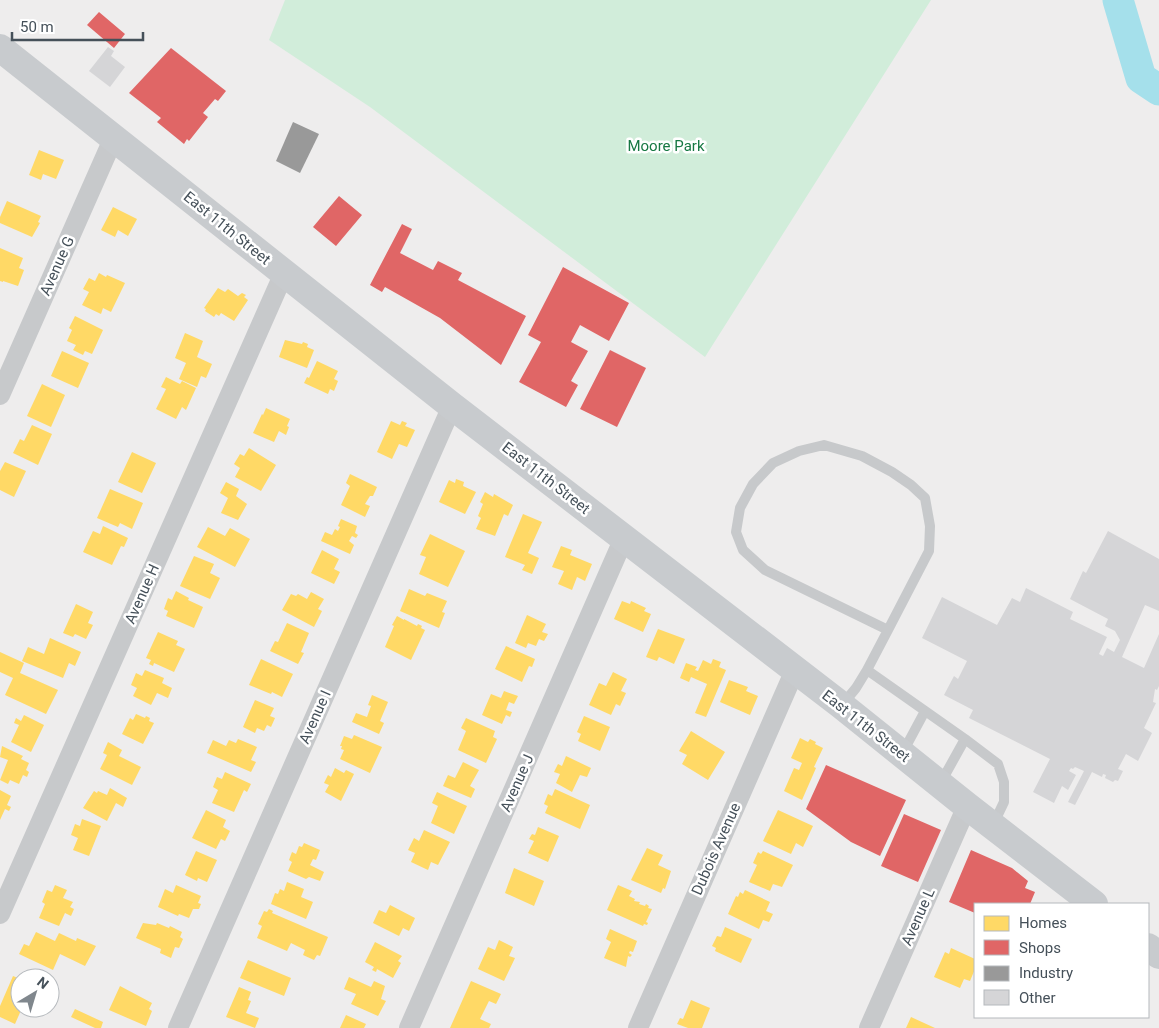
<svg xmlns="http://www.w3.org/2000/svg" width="1159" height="1028" font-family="Roboto,sans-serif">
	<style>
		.green { fill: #d1edda }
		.homes { fill: #ffd966 }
		.shops { fill: #e06666 }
		.industry { fill: #999 }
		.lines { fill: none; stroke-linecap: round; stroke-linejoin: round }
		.river { stroke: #a5e0eb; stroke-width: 31 }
		.building { fill: #d5d5d7 }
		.lane { stroke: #c7c9cb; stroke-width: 10 }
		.street { stroke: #c7c9cb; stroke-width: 20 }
		.secondary { stroke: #c8cbce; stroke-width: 28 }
		.labels { text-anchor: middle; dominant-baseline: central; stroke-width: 5; stroke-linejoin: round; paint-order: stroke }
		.park-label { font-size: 15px; fill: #177843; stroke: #fff }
		.street-label { font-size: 15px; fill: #455059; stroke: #fff }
	</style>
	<rect width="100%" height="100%" fill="#eeeded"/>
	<path class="green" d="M285,0H931L705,357L370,107L269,40Z"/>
	<path class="homes" d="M39,150L64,160L56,179L43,174L41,180L29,175Z
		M7,201L41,216L38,222L40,223L32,237L0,223V217Z
		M113,207L137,219L128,236L118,230L115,237L101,230Z
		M0,248L23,258L19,268L24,270L18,286L3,281V282L0,281Z
		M99,273L106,277L107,275L125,283L111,312L103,308L101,314L82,305L89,292L83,289L89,278L95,281Z
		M218,288L225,292L228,289L238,296L242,293L246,295L244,297L248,300L234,321L221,313L219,316L216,314L214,317L205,311L206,309L204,308Z
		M75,316L103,330L92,354L85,351L83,355L73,350L76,345L67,341L72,330L69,328Z
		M185,333L203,341L197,357L212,364L206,378L201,376L197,387L179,379L186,363L175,358Z
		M285,340L302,344L303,342L308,344L307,347L314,350L307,368L279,357Z
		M62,351L89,363L78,388L51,376Z
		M317,361L338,371L334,379L338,381L334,391L330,389L328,394L304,383L307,377L309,378Z
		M166,377L180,384L182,381L196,388L186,410L182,407L176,419L156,409L166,389L161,387Z
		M42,384L65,395L51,427L27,416Z
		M266,408L290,419L287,426L289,427L286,435L279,431L274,442L253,433L262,414L263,415Z
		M391,421L400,425L402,421L407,423L405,426L415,430L407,447L399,444L392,459L377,452Z
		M32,425L52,434L38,465L13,453L20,439L24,441Z
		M249,448L276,465L261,491L235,477L240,468L234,464L240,454L244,456Z
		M132,452L156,463L142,493L118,482Z
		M5,462L26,471L14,497L0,490V471Z
		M350,474L377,487L373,496H370L365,504L370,506L365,517L341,505L350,486L346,483Z
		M456,479L464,482L463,486L476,492L465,514L439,502L449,480L455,483Z
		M226,482L239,489L236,496L247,504L238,520L221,513L228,498L220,493Z
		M110,489L143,503L132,529L120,523L118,527L97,518Z
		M485,492L493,497L494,494L513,505L508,516L504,514L495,536L476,529L481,518L478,516L483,504L480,502Z
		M523,514L542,522L528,553L539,558L532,574L522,570L525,565L505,557Z
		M341,519L357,526L355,533L358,535L356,538L352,536L349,541L354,545L350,554L321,541L325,532L332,535L335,529L338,531L340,527L338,526Z
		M103,526L128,538L124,547L121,546L112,565L83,552L93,531L100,534Z
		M208,527L225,536L230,528L250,539L235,567L197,547Z
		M430,534L465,551L448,587L419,574L426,557L420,555Z
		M561,546L572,550L570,555L592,564L585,581L577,577L572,590L558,584L564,571L552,567Z
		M322,550L339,559L334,569L340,572L334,584L311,573Z
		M194,556L214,564L210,573L220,578L210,599L180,586Z
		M409,589L425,596L427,593L447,601L442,612L445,613L439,628L400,611Z
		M176,591L189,598L188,600L203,607L194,628L166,616L168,611L164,609L168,598L172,600Z
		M311,592L324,599L318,609L322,611L314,627L282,610L291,594L296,596L298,594L307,599Z
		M622,601L630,604L631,601L646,608L644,611L651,614L643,632L614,619Z
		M76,604L93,612L88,623L93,625L86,639L75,634L73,637L63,633Z
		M527,615L546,624L542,632L548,634L544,641L539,639L536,646L528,643L526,648L515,643Z
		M397,616L404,620V619L417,626L418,624L422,626L421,628L425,630L411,660L385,647L394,626L392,625Z
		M287,623L309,633L301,652L304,653L298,664L270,651L275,641L278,642Z
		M658,629L685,639L674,664L659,657L657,661L646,657Z
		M158,632L178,641L176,645L185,649L174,672L154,663L153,666L149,664L151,660L146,658Z
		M50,638L81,652L75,666L69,663L63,678L22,661L28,647L44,654Z
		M506,646L535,659L532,667L529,666L522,682L495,669Z
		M0,652L24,663L20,673L58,690L46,714L5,695L13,678L0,672Z
		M261,659L293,674L282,697L272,692L271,694L249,685Z
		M713,659L721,662L719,667L726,670L706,717L695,713L707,684L691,677L689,682L680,678L686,663L697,667L695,670L698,671L703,660L711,664Z
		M145,670L164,678L162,683L172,688L168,698L157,693L151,705L133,696L137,688L131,685L136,673L142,676Z
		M613,672L627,679L621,691L626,693L620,706L616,704L611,715L589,705L599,683L606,686Z
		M729,680L748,687L746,691L758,696L750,715L720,702Z
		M504,691L518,696L514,704L509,702L506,710L512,712L510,717L506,715L502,724L482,715L491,694L501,698Z
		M372,695L388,702L380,721L384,723L379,734L352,722L356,713L367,717L371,706L368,705Z
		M255,700L274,708L270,716L275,718L271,727L267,725L264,731L257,728L255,733L243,727Z
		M136,714L145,718L146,716L150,718L149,721L154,723L143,744L122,734L130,718L133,720Z
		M24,715L44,725L31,752L11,742L19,725L14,723L16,718L21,721Z
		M584,716L610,727L600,751L578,741L581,734L577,732Z
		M466,718L495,731L493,737L497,739L486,763L458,750L466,731L461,728Z
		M691,731L725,752L708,780L682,764L687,755L679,751Z
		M354,735L382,747L370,773L340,759L344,750L341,749L342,746H340L344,736L352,739Z
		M800,738L808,742L810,739L816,742L815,744L823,748L814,767L816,768L802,800L784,791L794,768L799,770L802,763L791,758Z
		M238,739L257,747L251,760L256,762L251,772L207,753L213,740L226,746L229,740L236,743Z
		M108,742L122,750L119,756L141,767L132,785L100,769L107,755L103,753Z
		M2,746L23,756L21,759L29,763L26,770L29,772L27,777L23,775L19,784L10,780L8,784L0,780L8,760L0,757Z
		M566,756L591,768L587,777L580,775L572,792L556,783L560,774L554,772L558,764L562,766Z
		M463,762L479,770L470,786L475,789L471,798L443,786L448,775L455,778Z
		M335,768L344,773L346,770L354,774L341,801L325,792L329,785L324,783L328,775L331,777Z
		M225,772L251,784L247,792L244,790L234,812L212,803L218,790L213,787L217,777L222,779Z
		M110,788L127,798L123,807L116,803L107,821L83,808L94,791L97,793L98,791L107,795Z
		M555,789L590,805L580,829L545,813L548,806L544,804L548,794L552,796Z
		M0,790L11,796L7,805L11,807L9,811L5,809L0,820Z
		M437,792L467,806L454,834L431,823L438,806L432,803Z
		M206,810L226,820L223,827L230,831L225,841L221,839L216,849L192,838Z
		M778,810L813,826L803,847L796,843L791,854L763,841Z
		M82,819L101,826L89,856L73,850L78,838L71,835L75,824L80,826Z
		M538,827L559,836L548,862L528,853L534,841L529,839L532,834L535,835Z
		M424,830L450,842L438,865L431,862L428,870L411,862L415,853L408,850L414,838L419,841Z
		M304,843L320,850L316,860L313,859L310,865L324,872L320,881L309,877L306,879L288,871L292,862L289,860L292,852L296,854L299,846L302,847Z
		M647,848L663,855L658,865L671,871L665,889L663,888L661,893L631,880Z
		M196,851L217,860L207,882L198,878L197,881L185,875Z
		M763,851L793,865L782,887L773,884L770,891L749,882L757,865L753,863L758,852L761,854Z
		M514,868L544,881L534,906L505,893Z
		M287,882L304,889L301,897L313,902L306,919L271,904L275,893L278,894L280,889L284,891Z
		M55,885L67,890L63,898L73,902L70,907L74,909L71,916L65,913L59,926L39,918L45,904L42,902L47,890L52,892Z
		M176,885L201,896L198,903L201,904L199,909H193L189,918L179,914L178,916L158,907L165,889L173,893Z
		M618,885L632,891L629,896L635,899L634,901L640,902L639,904L645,906L646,904L649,906L648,908L652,909L646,922L648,923L647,925L644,924L643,926L607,910Z
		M745,890L770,902L766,911L773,914L769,922L763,920L759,929L728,914L736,896L738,897L740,892L743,894Z
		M390,905L415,918L409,931L403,928L399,936L373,923L379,910L386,913Z
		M269,909L273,911L272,913L328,937L320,956L317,955L314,960L303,955L305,950L291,943L287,951L257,938L262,926L258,924L264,911L267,912Z
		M143,923L156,925L157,923L169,928L170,926L182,932L180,937L183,939L179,948L175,947L171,958L160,953L161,949L136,938Z
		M725,927L752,939L741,963L715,951L716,948L712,946L717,936L721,937Z
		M610,929L637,941L633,952L630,951L629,953L632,955L630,957L628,956L626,967L604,958L611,942L606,939Z
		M36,932L55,941L59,933L76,941L77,938L96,946L85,966L60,954L53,970L19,954L24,944L29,946Z
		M499,940L513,947L509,956L515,958L504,981L478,969L488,947L495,950Z
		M375,942L402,956L398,961L401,963L393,978L377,969L376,972L372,970L374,967L365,962Z
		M951,948L975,959V969L970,981L964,979L960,988L934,977L945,952L949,954Z
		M248,960L291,978L284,996L240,978Z
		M13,976L20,979V1008H22L15,1024L0,1017V1006Z
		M349,977L371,987L374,981L385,986L381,999L386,1001L378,1016L351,1004L356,994L344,989Z
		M471,981L501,994L496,1004L489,1001L480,1019L491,1024L489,1028H450Z
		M120,986L152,1003L149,1009L152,1011L146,1026L109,1010Z
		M239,987L251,992L248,1000L251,1001L246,1013L259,1018L255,1028L226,1017Z
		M691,1000L710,1008L702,1028H688L677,1024L680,1018L683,1019Z
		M75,1009L103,1022L101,1028H95L71,1017Z
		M346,1015L366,1024L364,1028H340Z
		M911,1017L935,1028H906Z"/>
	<path class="shops" d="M99,12L125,34L114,48L87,25Z
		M171,48L226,91L218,101L215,99L203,113L208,117L189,141L187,139L184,144L157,122L161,118L129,93Z
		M339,196L362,215L336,246L313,227Z
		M402,224L412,229L400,253L433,270L438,261L462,273L458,280L526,316L501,365L440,318L385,287L382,292L370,285Z
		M563,267L629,303L609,341L580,325L571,342L588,351L571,381L578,385L566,407L519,382L541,342L528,335Z
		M610,350L646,368L617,427L580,409Z
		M826,765L906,800L880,856L851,842L806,809Z
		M904,814L941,830L918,882L881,866Z
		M971,850L1012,868L1028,881L1025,888L1035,892L1030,904H975V913L949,902Z"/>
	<path class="industry" d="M293,122L319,134L300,173L276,161Z"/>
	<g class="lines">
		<path class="river" d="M1118,0L1141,78L1159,90"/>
	</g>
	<path class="building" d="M108,47L114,51L111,56L125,67L110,87L89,71Z
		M1108,531L1159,559V611L1145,605L1122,657L1144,668L1159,634V686L1157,690L1155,689L1153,702L1156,703L1144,728L1152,733L1138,761L1126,754L1118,769L1123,771L1118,781L1115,780L1113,782L1105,778L1106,775L1103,774L1102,777L1092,772L1075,805L1068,802L1084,771L1075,767L1073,769L1071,768L1069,771L1076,775L1068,790L1062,786L1054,803L1033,792L1050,759L969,718L973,710L944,695L954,676L958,679L967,661L922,638L942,597L997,625L1012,598L1020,602L1026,588L1073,612L1070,619L1107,637L1099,654L1103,656L1107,648L1114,652L1120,640L1115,631L1105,626L1108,619L1070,599L1083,571L1086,573Z"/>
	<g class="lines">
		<path class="lane" d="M867,670L888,630L929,551L930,526L925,498L911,485L892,472L862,456L824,445L799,451L773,463L753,484L740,508L736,532L743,550L765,570L888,630
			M842,705L856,688L867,670L965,739L998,764L1004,782V802L993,825
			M903,752L925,711
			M940,784L965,739"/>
		<path class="street" d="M0,395L114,137
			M0,914L284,273
			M178,1028L452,406
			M409,1028L624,538
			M638,1028L795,670
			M869,1028L967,806"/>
		<path class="secondary" d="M0,48L452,406L841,705L967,806L1094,904
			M1148,947L1159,955"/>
	</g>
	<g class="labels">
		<g class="park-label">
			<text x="666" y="146">Moore Park</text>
		</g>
		<g class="street-label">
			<text transform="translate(227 228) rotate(39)">East 11th Street</text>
			<text transform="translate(57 266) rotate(-66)">Avenue G</text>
			<text transform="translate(546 478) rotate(38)">East 11th Street</text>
			<text transform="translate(142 594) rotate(-66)">Avenue H</text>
			<text transform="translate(315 717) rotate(-66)">Avenue I</text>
			<text transform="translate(866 726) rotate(38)">East 11th Street</text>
			<text transform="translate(517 783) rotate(-66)">Avenue J</text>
			<text transform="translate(716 849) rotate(-66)">Dubois Avenue</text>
			<text transform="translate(918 917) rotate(-66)">Avenue L</text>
		</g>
	</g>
	<rect x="974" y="903" width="175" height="115" fill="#ffffff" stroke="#b5b9bd"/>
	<rect x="984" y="916" width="25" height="15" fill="#ffd966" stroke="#b5b9bd"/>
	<text x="1019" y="928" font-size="15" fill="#455059">Homes</text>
	<rect x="984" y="940" width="25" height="15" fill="#e06666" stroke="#b5b9bd"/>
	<text x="1019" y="953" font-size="15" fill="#455059">Shops</text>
	<rect x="984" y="966" width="25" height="15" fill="#999999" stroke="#b5b9bd"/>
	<text x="1019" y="978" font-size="15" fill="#455059">Industry</text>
	<rect x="984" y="990" width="25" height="15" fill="#d5d5d7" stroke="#b5b9bd"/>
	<text x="1019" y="1003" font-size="15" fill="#455059">Other</text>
	<g transform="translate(35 993) rotate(38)"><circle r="24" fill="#ffffff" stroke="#b5b9bd"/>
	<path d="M0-4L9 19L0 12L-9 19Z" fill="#80878d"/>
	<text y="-8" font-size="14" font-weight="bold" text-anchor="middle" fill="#455059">N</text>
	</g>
	<path d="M12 32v8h131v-8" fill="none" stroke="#455059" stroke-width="2.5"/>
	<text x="20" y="32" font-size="15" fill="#455059" stroke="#ffffff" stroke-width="4" paint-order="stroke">50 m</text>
</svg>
